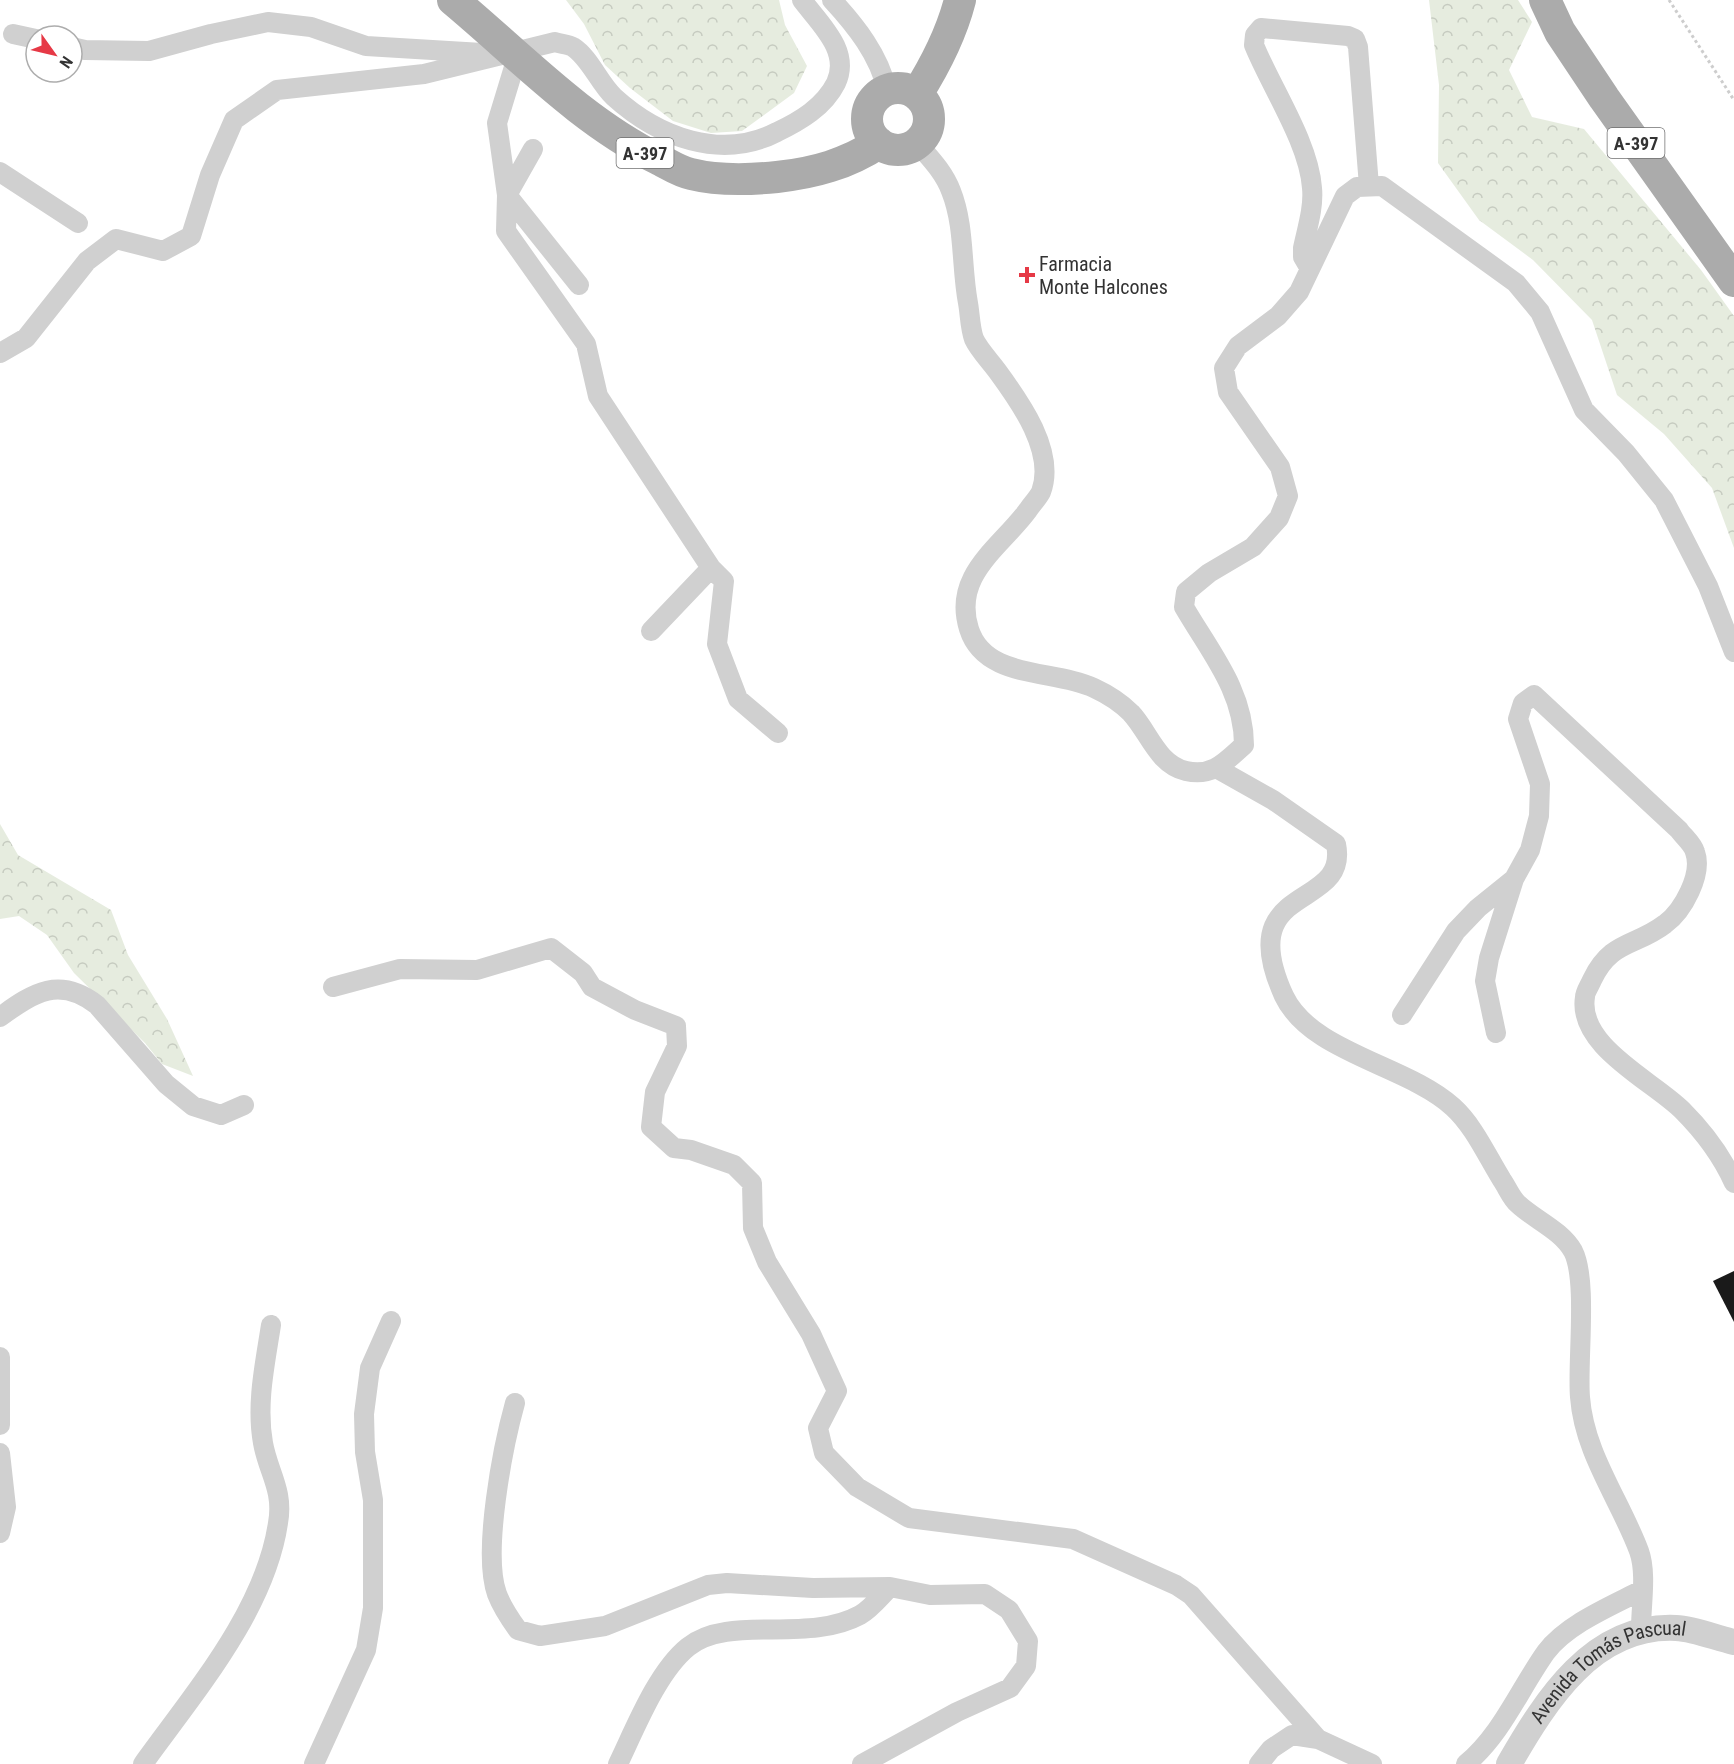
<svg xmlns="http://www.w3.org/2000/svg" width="1734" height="1764" font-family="'Roboto Condensed',sans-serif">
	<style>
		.forest { fill: url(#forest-crowns) }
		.building { fill: #1a1a1a }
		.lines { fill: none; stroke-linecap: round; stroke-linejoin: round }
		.path { stroke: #cdcdcd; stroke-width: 3; stroke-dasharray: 3 3; stroke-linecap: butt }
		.minor { stroke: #d0d0d0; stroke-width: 20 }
		.tertiary { stroke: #d0d0d0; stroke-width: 26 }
		.primary { stroke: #ababab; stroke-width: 32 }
		.poi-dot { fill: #e63946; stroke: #fff; stroke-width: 2 }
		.labels { text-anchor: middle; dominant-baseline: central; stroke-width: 6; stroke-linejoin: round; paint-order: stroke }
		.shield { fill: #fff; stroke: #707070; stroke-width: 1.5 }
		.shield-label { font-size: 18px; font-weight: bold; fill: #333 }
		.poi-label { font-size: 20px; fill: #333; stroke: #fff; text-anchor: start }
		.street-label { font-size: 20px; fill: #333; stroke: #fff }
	</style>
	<defs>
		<pattern id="forest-crowns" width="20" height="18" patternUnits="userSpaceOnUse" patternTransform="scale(1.5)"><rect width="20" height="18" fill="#e6ecdf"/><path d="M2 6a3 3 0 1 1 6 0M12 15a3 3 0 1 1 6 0" fill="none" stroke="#c6cbc0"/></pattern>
	</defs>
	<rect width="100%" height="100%" fill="#fff"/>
	<path class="forest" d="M566,0H779L785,25L807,66L794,93L742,131L711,133L673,121L630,88L605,65L584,24Z
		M1429,0H1518L1532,22L1509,70L1532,117L1584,129L1701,270L1734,316V548L1712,488L1664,434L1617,395L1592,320L1533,260L1479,220L1438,163L1439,85Z
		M0,824L18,855L111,910L128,955L167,1019L193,1076L162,1064L145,1043L74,973L47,935L19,916L0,919Z"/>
	<path class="building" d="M1734,1271V1322L1713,1281Z"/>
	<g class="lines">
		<path class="path" d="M1669,0L1734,100"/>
		<path class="minor" d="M832,0C856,26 879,55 887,90
			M13,34L36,39
			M72,47L85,50L149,51L211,34L268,22L311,27L366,46L482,53
			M518,54L497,123L507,195L506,231L586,344L598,396L711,568L724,581L717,644L738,699L778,733
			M917,143C930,158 944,172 951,191C965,226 961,266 968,303C970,314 970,328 974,339C979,350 991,362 998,372C1020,402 1056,452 1041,492C1038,498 1032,504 1028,510C1000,548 952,575 969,629C985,680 1054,669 1094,688C1107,694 1120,702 1131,713C1149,732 1157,764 1186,771C1213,777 1225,762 1244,745C1244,691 1210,652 1184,607L1186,592L1209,573L1253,547L1279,518L1288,496L1280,467L1228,392L1224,368L1238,346L1278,316L1299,292L1345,196L1357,187L1382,186L1516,283L1540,312L1584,410L1626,453L1664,500L1708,586L1734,652
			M0,172L78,223
			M507,195L579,285
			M507,195L533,149
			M1310,269L1303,257V248C1307,229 1314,207 1312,188C1309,143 1271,87 1254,45L1255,35L1261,28L1348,36L1355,39L1358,47L1369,186
			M0,353L26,338L87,261L116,239L163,251L191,236L210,175L234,120L277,90L424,74L555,42C560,44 568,44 573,47C590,58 599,83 614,97C658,137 721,161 777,132C800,121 824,107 836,83C851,51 820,24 802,0
			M651,631L711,568
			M1218,769L1273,800L1336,844C1350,912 1231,880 1284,996C1311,1053 1407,1065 1453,1107C1474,1126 1487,1156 1502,1180C1507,1187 1511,1198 1518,1204C1535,1220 1561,1230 1573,1251C1588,1280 1577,1362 1580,1397C1584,1453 1620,1500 1639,1551C1647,1573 1641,1605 1641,1629
			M333,987L400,969L477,970L551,948L583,973L592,987L635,1010L676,1026L677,1046L655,1092L651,1127L674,1148L691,1150L734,1165L752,1183L753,1228L767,1262L811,1334L837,1391L818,1428L824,1453L857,1487L909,1518L1073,1539L1176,1585L1191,1595L1318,1739
			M1402,1015L1456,931L1478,908L1514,879
			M0,1017C34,992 60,976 97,1005L166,1084L193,1106L221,1115L244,1105
			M1496,1033L1485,981L1489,958L1514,879L1530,850L1539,816L1540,784L1518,719L1523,703L1534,695L1679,830C1683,836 1693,844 1695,852C1703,874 1683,911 1665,924C1635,947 1611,940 1592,980C1590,985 1585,992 1585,997C1577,1046 1653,1081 1682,1110C1704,1132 1721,1154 1734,1183
			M0,1357V1425
			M515,1403C503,1446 482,1553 497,1594C502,1607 510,1619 518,1630L540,1636L605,1626L708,1585L727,1583L813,1588L890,1587L930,1595L985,1594L1009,1610L1028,1641L1026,1666L1010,1688L957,1712L862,1764
			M0,1453L6,1507L0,1533
			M143,1764C194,1693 265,1611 278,1523C284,1490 268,1472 263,1443C256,1404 265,1364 271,1325
			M314,1764L366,1650L373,1608V1500L365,1452L364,1414L370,1368L391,1321
			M618,1764C635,1729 657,1672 688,1647C729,1614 807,1644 860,1615C871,1609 881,1596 890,1587
			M1259,1764L1271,1749L1292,1735L1318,1739L1372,1764
			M1466,1764C1502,1734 1519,1690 1546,1652C1567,1624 1611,1606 1642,1590"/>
		<path class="tertiary" id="s1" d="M1509,1764C1546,1700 1593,1624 1676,1628C1695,1629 1716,1638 1734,1642"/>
		<path class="primary" d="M453,0C519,55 581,121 658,159C668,164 680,172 691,174C719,181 748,180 777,177C814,173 847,164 879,143
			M1545,0L1560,32L1604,98L1734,281
			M867 119a31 31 0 1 1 62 0a31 31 0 1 1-62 0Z
			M917,94C936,64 951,35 960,0"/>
	</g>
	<path class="poi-dot" d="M1024 266h6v6h6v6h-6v6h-6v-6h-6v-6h6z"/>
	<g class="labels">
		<g class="shield">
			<rect x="1607.5" y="128" width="57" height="30" rx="4.5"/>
			<rect x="616.5" y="138" width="57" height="30" rx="4.5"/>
		</g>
		<g class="shield-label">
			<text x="1636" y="143">A-397</text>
			<text x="645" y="153">A-397</text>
		</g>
		<g class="poi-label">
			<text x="1039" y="264">Farmacia<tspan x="1039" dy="23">Monte Halcones</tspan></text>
		</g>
		<g class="street-label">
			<text stroke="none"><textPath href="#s1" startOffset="144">Avenida Tomás Pascual</textPath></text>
		</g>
	</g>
	<g transform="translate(54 54) rotate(124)"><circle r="28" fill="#ffffff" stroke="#adadad" stroke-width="1.5"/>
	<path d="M0-4.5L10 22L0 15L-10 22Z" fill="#e63946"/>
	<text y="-9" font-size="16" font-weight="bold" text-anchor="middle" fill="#333333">N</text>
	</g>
</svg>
